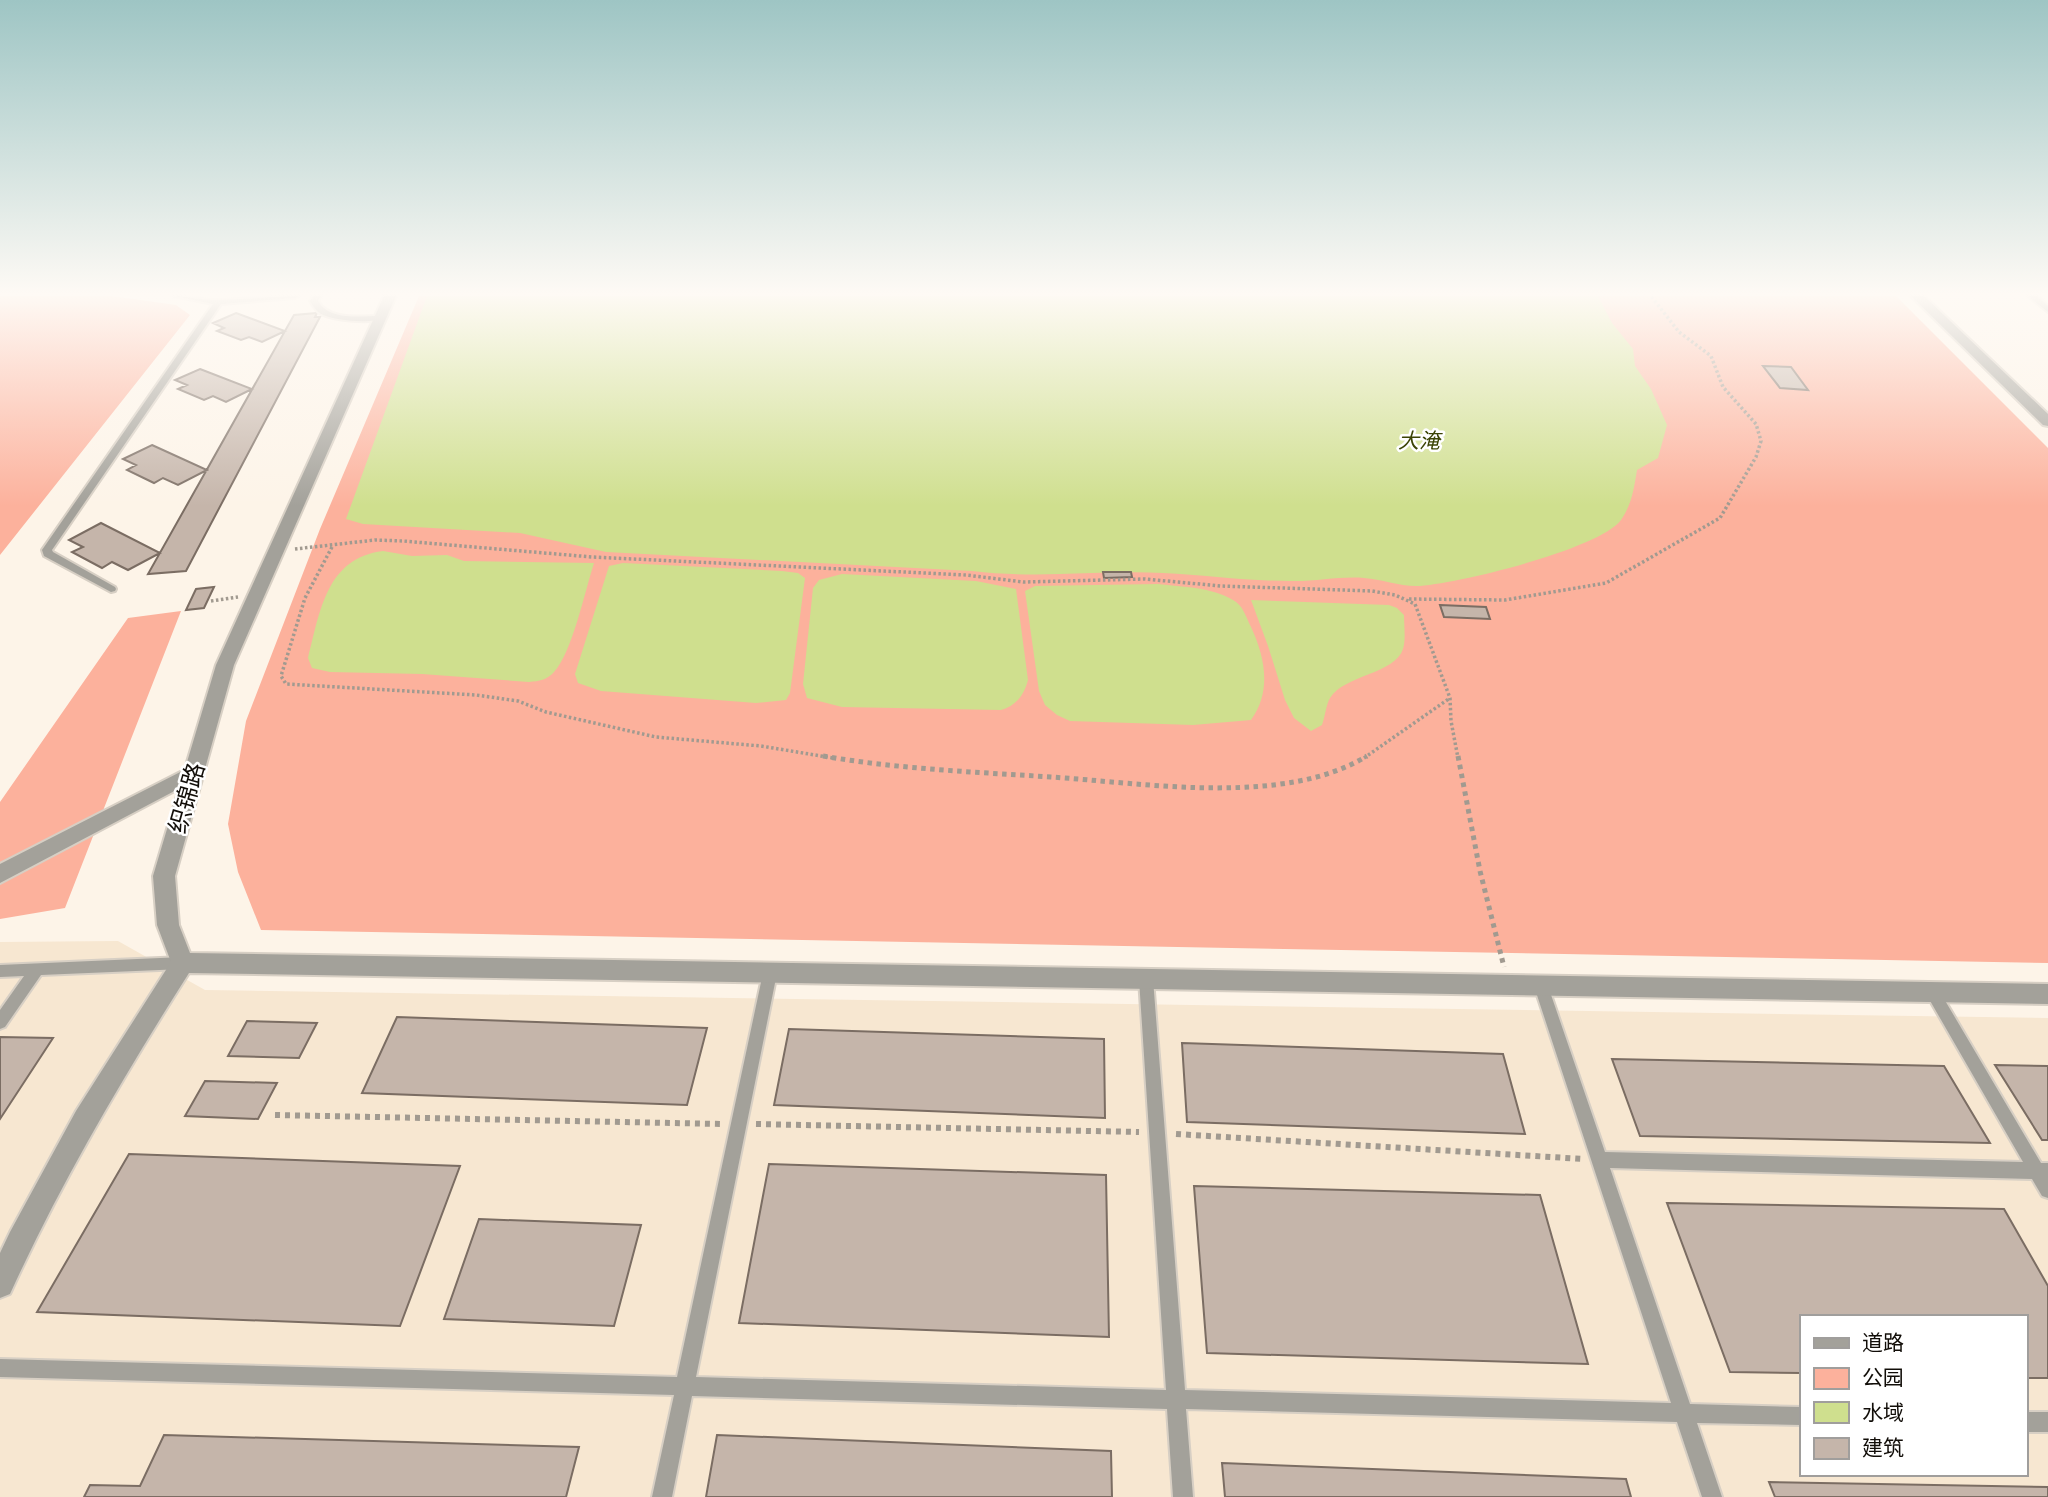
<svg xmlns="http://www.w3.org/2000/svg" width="2048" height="1497" font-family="'Nunito Sans','Noto Sans SC',sans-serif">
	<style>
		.built { fill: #f7e7d1; fill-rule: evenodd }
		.green { fill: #fcb19c }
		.water { fill: #cfdf8e }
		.building { fill: #c5b5aa; stroke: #7b6d63; stroke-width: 2 }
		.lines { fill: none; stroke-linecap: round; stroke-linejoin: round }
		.service-casing { stroke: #d7cfc4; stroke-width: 4 }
		.minor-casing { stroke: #d7cfc4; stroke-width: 4 }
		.tertiary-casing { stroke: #d7cfc4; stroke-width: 4 }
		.path-far2 { stroke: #a19a90; stroke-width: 3.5; stroke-dasharray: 2.5 2.5; stroke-linecap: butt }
		.path-far1 { stroke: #a19a90; stroke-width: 5; stroke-dasharray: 4.5 4.5; stroke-linecap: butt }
		.path { stroke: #a19a90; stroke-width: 6; stroke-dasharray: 5 5; stroke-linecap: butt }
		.service { fill: #a3a19a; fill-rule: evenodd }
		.minor { fill: #a3a19a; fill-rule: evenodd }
		.tertiary { fill: #a3a19a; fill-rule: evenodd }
		.labels { text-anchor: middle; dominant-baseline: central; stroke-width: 5; stroke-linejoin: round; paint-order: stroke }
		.far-water-label { font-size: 21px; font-style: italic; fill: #3b4405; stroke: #fff }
		.street-label { font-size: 24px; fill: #110d08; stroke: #fff }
	</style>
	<rect width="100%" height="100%" fill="#fdf4e8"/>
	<path class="built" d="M118,941L205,990L2048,1018V1497H0V942ZM1801,1317H2025V1474H1801Z"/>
	<path class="green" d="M0,296H112L176,305L190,315L0,555Z
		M419,296H1896L2048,448V963L261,930L238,872L228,824L246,721L320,529Z
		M181,611L65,908L0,919V802L128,618Z"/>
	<path class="water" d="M427,296H1598L1612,323L1633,349L1635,366L1651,389L1667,425L1658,458L1637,470C1634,488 1632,504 1621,520C1600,549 1454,585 1416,586C1399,586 1381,579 1364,578C1340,576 1314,582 1290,581C1247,581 1205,575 1163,573C1098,570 1038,579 972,571L606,552L520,533L363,524L346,519Z
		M383,551L412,556L447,555L464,561L594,563C585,591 572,653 554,672C547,680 539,681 529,682L422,674L330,672L312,668L308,658C320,612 326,558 383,551Z
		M623,563L782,571L798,573L805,578L790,693L786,700L756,703L601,691L578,683L575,674L609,566Z
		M842,574L976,581L1016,589L1028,680C1024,695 1016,706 1001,710L842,707L807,698L803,684L813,588L819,580Z
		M1158,584C1182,587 1212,587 1233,600C1243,605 1246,617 1251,627C1265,657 1272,691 1251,720L1193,725L1070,721L1057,715L1045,705L1039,691L1025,591L1035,586Z
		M1251,600L1389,605L1397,608L1404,615C1404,626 1406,639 1403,649C1395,674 1344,675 1330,698C1326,705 1325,717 1322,725L1311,731L1294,718L1285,700L1268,646Z"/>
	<path class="building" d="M236,313L285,331L262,342L249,337L241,340L217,331L224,328L213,323Z
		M317,313L315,317H320L186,571L148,574L294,315Z
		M1763,366L1791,367L1808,390L1780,388Z
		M200,369L252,389L226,402L213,396L204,400L178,389L187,385L175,380Z
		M152,445L207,470L178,485L163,478L154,483L127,470L136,465L123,459Z
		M101,523L160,553L128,570L112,562L102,568L72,552L83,547L69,540Z
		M1103,572H1131L1132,577L1104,578Z
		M214,587L204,608L186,610L196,589Z
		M1440,605L1486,607L1490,619L1444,617Z
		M397,1017L707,1028L687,1105L362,1093Z
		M247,1021L317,1023L299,1058L228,1056Z
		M789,1029L1104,1039L1105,1118L774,1105Z
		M0,1037L53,1038L0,1119Z
		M1182,1043L1503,1054L1525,1134L1187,1122Z
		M1612,1059L1944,1066L1990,1143L1640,1136Z
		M1995,1065L2048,1066V1140H2042Z
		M205,1081L277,1083L258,1119L185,1116Z
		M129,1154L460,1166L400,1326L37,1312Z
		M769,1164L1106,1175L1109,1337L739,1323Z
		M1194,1186L1540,1195L1588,1364L1207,1353Z
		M1667,1203L2004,1209L2048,1286V1378H2025V1317H1801V1373L1730,1372Z
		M479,1219L641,1225L614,1326L444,1319Z
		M164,1435L579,1447L566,1497H84L90,1485L140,1486Z
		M717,1435L1111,1451L1112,1497H706Z
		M1222,1463L1626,1479L1631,1497H1225Z
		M1769,1482L2048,1487V1497H1775Z"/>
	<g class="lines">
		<g class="service-casing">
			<path id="service" d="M174,296C188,296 201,300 214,300C242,300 270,296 299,296L295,298L221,304L52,550L53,552L115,587L116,589L115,591L111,592L44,556L42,550L213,304Z
				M313,296H321L318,301C329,321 361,316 380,316L384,318C371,324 335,321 321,314C316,311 313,306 310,301Z
				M2028,296H2037L2048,306V312Z
				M183,957L188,959L190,963L188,967L183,969L41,975L5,1027L0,1029V1010L24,976L0,977V965Z
				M770,967L775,969L777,973L696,1377L1166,1390L1139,979L1141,975L1146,973L1151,975L1153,979L1185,1390L1671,1403L1534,986L1536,981L1541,980L1546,981L1548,986L1605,1152L2023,1162L1925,992L1927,987L1932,986L1937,987L2041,1163H2048V1198L2042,1196L2032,1179L1610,1168L1690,1404L1801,1407V1425L1697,1423L1722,1497H1702L1677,1422L1186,1409L1193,1497H1173L1167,1409L692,1396L672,1497H652L674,1395L0,1377V1359L677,1377L763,973L765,969Z
				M2025,1412H2048V1432H2025Z"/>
		</g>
		<g class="minor-casing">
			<path id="minor" d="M1911,296H1924L2048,414V426L2043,425Z
				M194,765L201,767L204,772L201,777L0,883V864Z"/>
		</g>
		<g class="tertiary-casing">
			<path id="tertiary" d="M384,296H396L234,665L175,876L179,925L190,953L2048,984V1004L189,973C123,1077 61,1182 10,1294L0,1298V1253L10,1232L76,1111L171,962L157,925L153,876L216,665Z"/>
		</g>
		<path class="path-far2" d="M332,547L305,598L281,676L286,684L476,695L518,701L546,712L656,737L761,746L833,758
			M295,549L375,540L403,541L592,557L966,575L1023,582L1145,579L1221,586L1372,591L1395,595L1415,604L1450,698L1451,721L1458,758
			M1409,599L1505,600L1606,583L1720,518L1756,457L1761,441L1756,424L1723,387L1711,356L1679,332L1651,296
			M211,601L238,597
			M1364,758L1450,698"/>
		<path class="path-far1" d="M823,756C898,769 975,772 1051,777C1145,783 1284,807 1367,756
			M1458,756L1480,871L1504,967"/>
		<path class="path" d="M275,1115L722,1124
			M756,1124L1139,1132
			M1176,1134L1583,1159"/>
		<use href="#service" class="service"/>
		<use href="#minor" class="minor"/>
		<use href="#tertiary" class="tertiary"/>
	</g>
	<linearGradient id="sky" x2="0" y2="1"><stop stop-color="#9ec5c4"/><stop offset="0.58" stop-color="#fefaf5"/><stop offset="1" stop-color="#fefaf5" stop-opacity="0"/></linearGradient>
	<rect width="2048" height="506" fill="url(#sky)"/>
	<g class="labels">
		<g class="far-water-label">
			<text x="1419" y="441">大淹</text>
		</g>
		<g class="street-label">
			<text transform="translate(187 798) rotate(-74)">织锦路</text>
		</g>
	</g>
	<rect x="1800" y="1315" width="228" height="161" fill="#ffffff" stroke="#a09e9c" stroke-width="2"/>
	<rect x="1814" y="1338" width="35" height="10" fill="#a3a19a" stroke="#a09e9c" stroke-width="2"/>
	<text x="1862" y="1350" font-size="21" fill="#110d08">道路</text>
	<rect x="1814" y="1368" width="35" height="21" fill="#fcb19c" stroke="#a09e9c" stroke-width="2"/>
	<text x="1862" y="1385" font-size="21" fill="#110d08">公园</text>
	<rect x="1814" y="1402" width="35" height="21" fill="#cfdf8e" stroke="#a09e9c" stroke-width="2"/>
	<text x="1862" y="1420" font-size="21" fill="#110d08">水域</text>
	<rect x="1814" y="1438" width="35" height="21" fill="#c5b5aa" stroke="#a09e9c" stroke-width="2"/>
	<text x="1862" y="1455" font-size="21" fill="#110d08">建筑</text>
</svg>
